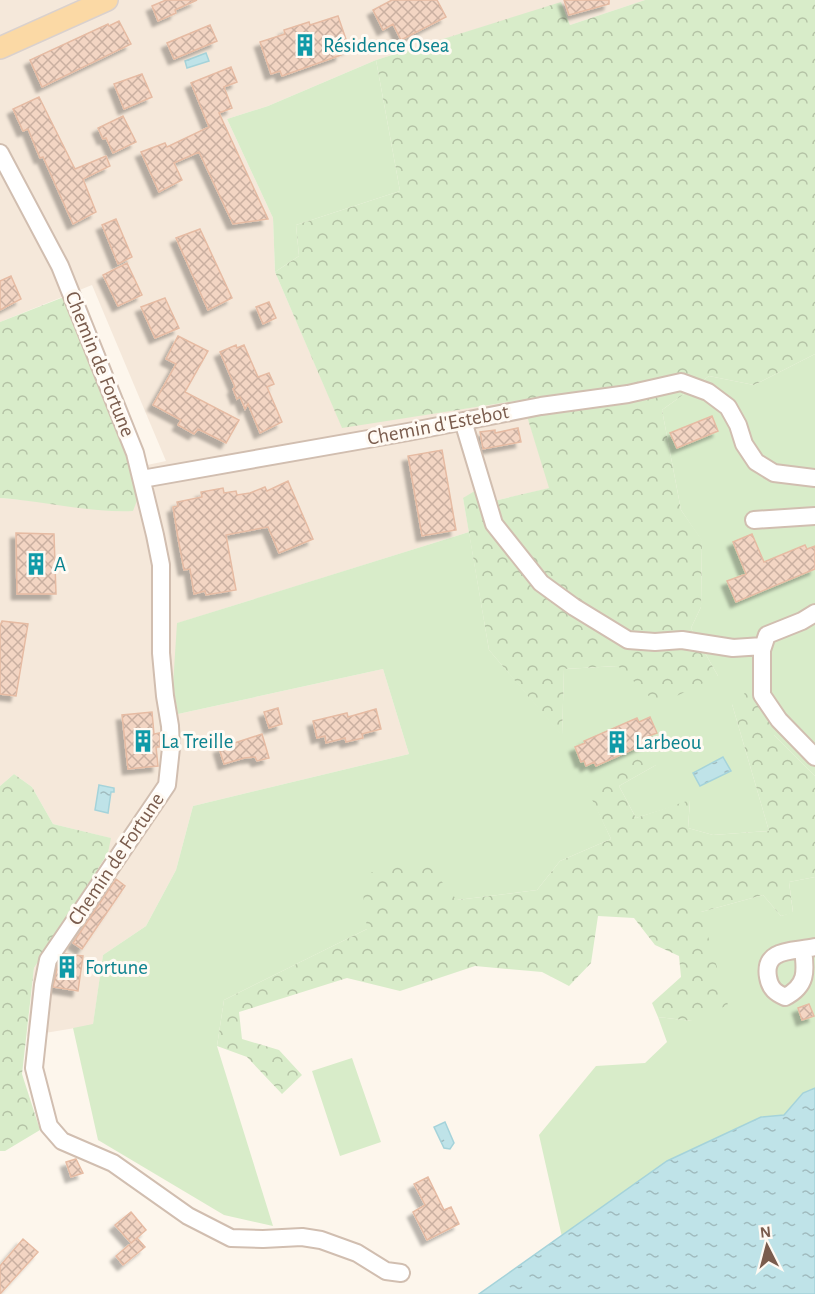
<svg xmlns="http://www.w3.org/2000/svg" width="815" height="1294" font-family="'Alegreya Sans',sans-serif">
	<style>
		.residential { fill: #f5e8da }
		.grass { fill: #d8ecc9 }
		.forest { fill: url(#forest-crowns) }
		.water { fill: url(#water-ripples); stroke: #a5d3da; stroke-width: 1.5 }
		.building { fill: url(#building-cross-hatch); stroke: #e6bba3; stroke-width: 1.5; filter: url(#shadow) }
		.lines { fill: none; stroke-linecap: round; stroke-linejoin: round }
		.minor-casing { stroke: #d1beb0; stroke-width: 20 }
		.major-casing { stroke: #dad1cd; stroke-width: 24 }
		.minor { stroke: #fff; stroke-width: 16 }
		.major { stroke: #fbd9a5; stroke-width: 21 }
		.labels { text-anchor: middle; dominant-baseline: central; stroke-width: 6; stroke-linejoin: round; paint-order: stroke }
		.culture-label { font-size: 21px; fill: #0d838f; stroke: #fffaf3; text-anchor: start }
		.street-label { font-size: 21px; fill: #7a5c4d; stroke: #fffaf3 }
	</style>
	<defs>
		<pattern id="forest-crowns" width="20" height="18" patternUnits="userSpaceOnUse" patternTransform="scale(1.5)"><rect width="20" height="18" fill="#d8ecc9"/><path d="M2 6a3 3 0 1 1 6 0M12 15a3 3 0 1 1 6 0" fill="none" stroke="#b4c2a5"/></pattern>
		<pattern id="water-ripples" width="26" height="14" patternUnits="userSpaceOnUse" patternTransform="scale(1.5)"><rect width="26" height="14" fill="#bfe3e8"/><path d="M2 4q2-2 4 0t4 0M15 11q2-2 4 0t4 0" fill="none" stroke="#a0bbbe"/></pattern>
		<pattern id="building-cross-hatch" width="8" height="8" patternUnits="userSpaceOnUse" patternTransform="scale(1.5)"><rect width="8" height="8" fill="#f3d5c3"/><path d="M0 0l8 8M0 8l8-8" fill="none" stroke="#cab0a1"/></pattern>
		<filter id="shadow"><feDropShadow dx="-5.5" dy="5.5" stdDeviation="1.5" flood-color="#0004"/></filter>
	</defs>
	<rect width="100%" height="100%" fill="#fdf6ec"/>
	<path class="residential" d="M0,0H645L570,25L561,3L376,60L268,106L227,119L273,218L275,272L342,427L522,400L550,488L485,503L463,498L469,532L178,623V714L383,669L409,754L193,806L176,870L146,926L103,955L93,1025L27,1036L34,968L108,853L110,838L53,824L32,787L14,774L0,786V498L36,501L133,468L166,461L92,285L0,322Z"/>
	<path class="grass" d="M376,60L400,191L296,225L299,256L275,272L273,218L227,119L268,106Z
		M815,354V776L774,735L732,704L769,831L713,835L688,828L690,801L636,818L619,786L656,765L587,787L611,839L560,861L537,890L457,900L367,929L224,1000L217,1046L273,1226L224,1215L98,1140L73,1028L93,1024L103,955L146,926L176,870L193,806L409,754L383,669L178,714L173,685L177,623L469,532L489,650L562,735L564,669L618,666L718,676L691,628L701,607L702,541L681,510L662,410L709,376L754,385Z
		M815,877V1088L803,1093L784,1115L761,1117L667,1161L562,1237L539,1135L596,1066L645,1063L667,1042L658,1017L692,1021L701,912L763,895L781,916L793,912L789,882Z
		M352,1058L381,1142L340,1156L312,1071Z"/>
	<path class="forest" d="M645,0H815V354L754,385L709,376L662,410L681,510L702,540L701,607L691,628L718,676L658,705L618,666L564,669L562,736L489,650L463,498L478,489L485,503L549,488L522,400L342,428L275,272L299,256L296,225L400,191L376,60L561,2L570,25Z
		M69,295L141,490L133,511C89,513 44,501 0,498V322Z
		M752,687L782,712L774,735L815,776V877L789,882L793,913L781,916L763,895L701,912L728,1005L692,1021L658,1017L652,1003L681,977L679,956L655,945L634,918L598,916L591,963L569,986L542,972L475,966L400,991L347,978L239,1012L242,1039L279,1050L302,1075L282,1094L247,1057L217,1046L224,1000L367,929L361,875L424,860L457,900L537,890L560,861L611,839L586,787L645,753L656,765L619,786L636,818L690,800L688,828L713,835L769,831L732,704Z
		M14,774L32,787L53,824L111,838L108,853L34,968L22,1074L40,1130L5,1151H0V786Z"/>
	<path class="water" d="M206,53L209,61L187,68L185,61Z
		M723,757L731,771L700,786L693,773Z
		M99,785L114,788V792H111L108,813L95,810Z
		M815,1088V1294H479L667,1161L761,1117L784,1115L803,1093Z
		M445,1122L454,1143L450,1149L444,1148L434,1127Z"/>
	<path class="building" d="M166,0H197L175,10L176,13L158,21L152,6Z
		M392,0H437L446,17L401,40L393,24L383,30L373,10Z
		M564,0H609V4L569,15Z
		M338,16L349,48L340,51L341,55L282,76L280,71L271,74L260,42L285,34L284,30L309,22L310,25Z
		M119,21L131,44L42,87L30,60L108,24L109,26Z
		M210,25L217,41L174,59L167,43Z
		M231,67L237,82L224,87L232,108L219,113L268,219L233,224L199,152L174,163L182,180L159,192L141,152L165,143L167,147L209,127L191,83Z
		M142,74L152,97L124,109L114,84Z
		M39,97L75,169L106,156L110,166L83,179L96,212L73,224L43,157L40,158L28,129L23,131L13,109Z
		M123,116L136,142L113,153L106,138L103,139L98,128Z
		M116,219L132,257L118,264L102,225Z
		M200,229L232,298L208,310L176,238Z
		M127,263L142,295L118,306L103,275Z
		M11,276L21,299L0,310V281Z
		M165,298L179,328L155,338L141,307Z
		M269,302L276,318L263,324L256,307Z
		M178,336L208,351L185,392L239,420L226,443L198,429L194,434L178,425L181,420L153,405L176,364L166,359Z
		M236,345L237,348L244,345L258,377L269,373L274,384L267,387L282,422L260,433L248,404L245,409L240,397L237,399L233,389L235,387L220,352Z
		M712,416L718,431L677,448L670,433Z
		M518,428L521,442L483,449L480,432L495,430V433Z
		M442,450L456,530L422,536L408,456Z
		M288,481L313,539L279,553L268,527L226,535L236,590L206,595L205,591L194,594L190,569L184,570L178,538L173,507L178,506L177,502L202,497L201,492L223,488L224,493L236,491L237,495L250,493L265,487L267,491Z
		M16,533L54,534L56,594H17Z
		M752,534L764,562L805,545L807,549L815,546V569L736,602L727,581L746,574L733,542Z
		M2,621L28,624L16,696L0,694V626Z
		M278,708L282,724L269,728L264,712Z
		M376,709L381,729L362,734L363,738L346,742L345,738L326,743L325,736L317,738L313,721L347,713L348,717Z
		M152,712L154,734L160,733V747H156L158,766L128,769L122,715Z
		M650,717L657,733L646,737L649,742L596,766L594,762L586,766L584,761L581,762L575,747L585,743L584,741L637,718L639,722Z
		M262,734L269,758L257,761L255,757L244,758L224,764L219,748Z
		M116,879L125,886L82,949L73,943Z
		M65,954L83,956L78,991L53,987L58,964L60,960L64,961Z
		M809,1004L814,1016L802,1020L798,1008Z
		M76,1159L83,1173L71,1177L66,1162Z
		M428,1177L444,1210L451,1207L459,1224L427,1240L413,1212L425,1205L414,1184Z
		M131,1212L146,1230L131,1243L115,1225Z
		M137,1238L145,1247L123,1265L116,1256Z
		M23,1239L38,1252L0,1294V1266Z"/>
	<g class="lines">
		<g class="minor-casing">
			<path id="minor" d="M0,153L60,266L135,453L155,535L161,565V653L165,696L170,726L171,748L167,785L48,960L43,985L34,1068L49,1126L62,1141L113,1163L188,1216L231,1238L263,1239L302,1237L321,1240L357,1253L386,1271L401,1273
				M463,421L494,524L541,583L574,607L628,640L655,642L682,640L733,648L763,646
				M142,479L408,432L541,406L628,394L681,382L708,392L728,407L738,425L744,444L756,462L774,473L815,478
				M754,520L815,516
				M815,613L802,621L767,635L762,650V695L779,720L815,757
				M803,950C806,971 807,986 785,997C776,993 770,989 768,977C763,947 795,952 815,947"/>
		</g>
		<g class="major-casing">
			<path id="major" d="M0,48L107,0"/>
		</g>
		<use href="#minor" class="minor"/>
		<use href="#major" class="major"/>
	</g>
	<defs>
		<g id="building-bare" transform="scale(1.8)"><path d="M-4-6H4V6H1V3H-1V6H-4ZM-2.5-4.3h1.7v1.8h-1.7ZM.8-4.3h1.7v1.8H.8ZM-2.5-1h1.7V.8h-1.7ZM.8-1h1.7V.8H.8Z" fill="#0f9aa8" stroke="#fffaf3" stroke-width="2.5" paint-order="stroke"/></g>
	</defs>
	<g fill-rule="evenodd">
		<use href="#building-bare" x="305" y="45"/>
		<use href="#building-bare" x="36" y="564"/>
		<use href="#building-bare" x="143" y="741"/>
		<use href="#building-bare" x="617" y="742"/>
		<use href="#building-bare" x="67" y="967"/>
	</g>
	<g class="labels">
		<g class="culture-label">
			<text x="323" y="45">Résidence Osea</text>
			<text x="54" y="564">A</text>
			<text x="161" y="741">La Treille</text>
			<text x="635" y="742">Larbeou</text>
			<text x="85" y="967">Fortune</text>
		</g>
		<g class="street-label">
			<text transform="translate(100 364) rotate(68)">Chemin de Fortune</text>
			<text transform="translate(438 425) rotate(-11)">Chemin d'Estebot</text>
			<text transform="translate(116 859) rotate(-56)">Chemin de Fortune</text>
		</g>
	</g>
	<g transform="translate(767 1246) rotate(354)" stroke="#fffaf3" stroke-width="4.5" paint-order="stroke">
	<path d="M0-4.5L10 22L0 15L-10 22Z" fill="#7a5c4d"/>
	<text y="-9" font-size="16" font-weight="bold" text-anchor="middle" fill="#7a5c4d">N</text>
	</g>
</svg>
